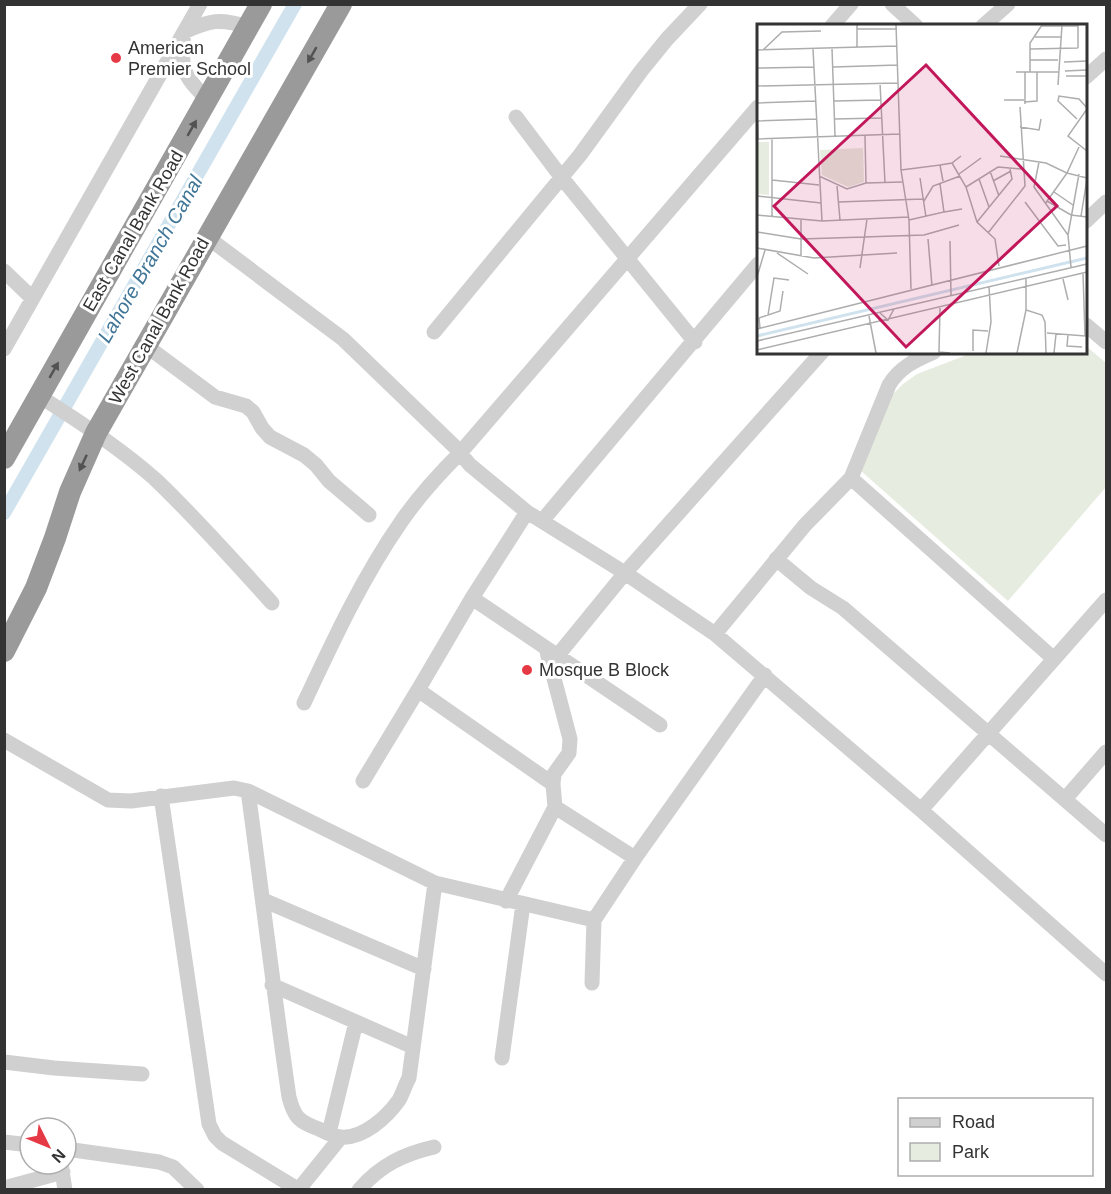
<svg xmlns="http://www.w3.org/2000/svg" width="1111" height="1194" font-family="Arial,sans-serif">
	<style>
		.green { fill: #e6ecdf }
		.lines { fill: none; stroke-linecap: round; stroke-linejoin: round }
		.canal { stroke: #cfe2ee; stroke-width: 14 }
		.minor { stroke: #d0d0d0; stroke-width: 15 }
		.highway { stroke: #9a9a9a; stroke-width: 22 }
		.oneway { fill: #525252 }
		.poi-dot { fill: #e63946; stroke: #fff; stroke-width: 2 }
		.labels { text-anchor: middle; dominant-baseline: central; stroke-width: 6; stroke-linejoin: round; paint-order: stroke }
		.poi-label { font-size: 18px; fill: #333; stroke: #fff; text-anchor: start }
		.street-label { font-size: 18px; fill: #333; stroke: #fff }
		.water-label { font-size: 20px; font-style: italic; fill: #3f7597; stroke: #fff }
		.inset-river { fill: none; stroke: #cfe2ee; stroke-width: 3 }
		.inset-road { fill: none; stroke: #adadad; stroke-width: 1.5 }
		.view { fill: #c2185b; fill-opacity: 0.15; stroke: #c2185b; stroke-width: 3 }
		.inset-edge { fill: none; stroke: #333; stroke-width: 3 }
	</style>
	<rect width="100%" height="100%" fill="#fff"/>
	<path class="green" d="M1086,346L1106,363V487L1008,601L861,471L891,396L903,384L917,374L972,353L1086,352Z"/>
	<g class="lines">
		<path class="canal" d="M4,513L295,4"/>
		<path class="minor" d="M892,4L916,26
			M832,26L851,4
			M983,26L1008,4
			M1086,77L1106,59
			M208,100C182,75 180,68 184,32C210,20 220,18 248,27
			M516,117L562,178L695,342
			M1086,221L1106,202
			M207,237L343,339L454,446L470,465L527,512L625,573L715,634L921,810L1106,974
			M4,271L32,298
			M1086,325L1106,342
			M434,332L580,155L641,71L667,39L700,4
			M145,345L215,397L246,406L253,412L262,428L270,437L304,455L316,465L329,481L369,515
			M4,349L200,4
			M39,396C79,421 120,448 155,479C196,518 234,561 272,603
			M851,478L1054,659
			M527,512L472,598L418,690L553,784
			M542,521L758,264
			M776,559L811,588L843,608L1106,835
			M472,598L660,725
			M715,634L805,525L851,478L889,385C899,368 915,360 934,352
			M558,655L625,573L822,352
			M304,703C333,641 362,578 401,522C418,497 439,474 460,453L758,107
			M4,740L108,800L131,801L234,788L248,791L435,883L594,920
			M363,781L418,690
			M248,791C262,893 274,995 289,1097C294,1117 299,1122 319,1129C325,1132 334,1137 341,1137C363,1139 387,1117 399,1100C403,1093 405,1085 409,1078L435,883
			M161,796L209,1124L215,1136L222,1143L299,1190
			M1065,799L1106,752
			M555,807L635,858L765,675
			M921,810L1106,600
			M263,900L424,969
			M506,901L555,807L553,784L554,774L569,753L570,739L546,648
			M592,983L594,920L635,858
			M272,985L413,1047
			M502,1058L523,904
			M4,1062L54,1068L142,1074
			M329,1133L356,1022
			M4,1142L30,1145
			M66,1149L159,1162L173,1167L197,1190
			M61,1164L65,1190
			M4,1188L63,1172
			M299,1189L341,1137
			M359,1190C380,1165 404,1154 434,1147"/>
		<path class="highway" d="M4,458L261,4
			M4,651L36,588L55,538L70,492L96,433L341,4"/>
	</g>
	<defs><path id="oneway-solid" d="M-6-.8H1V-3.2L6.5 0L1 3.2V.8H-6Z" transform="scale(1.5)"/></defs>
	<g class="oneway">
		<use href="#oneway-solid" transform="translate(312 55) rotate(120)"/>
		<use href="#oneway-solid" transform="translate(192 128) rotate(-60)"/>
		<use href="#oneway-solid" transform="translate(54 370) rotate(-60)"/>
		<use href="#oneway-solid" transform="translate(83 463) rotate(115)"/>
	</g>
	<g class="poi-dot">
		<circle cx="116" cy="58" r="6"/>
		<circle cx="527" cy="670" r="6"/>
	</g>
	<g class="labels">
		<g class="poi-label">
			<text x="128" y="48">American<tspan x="128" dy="21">Premier School</tspan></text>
			<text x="539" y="670">Mosque B Block</text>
		</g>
		<g class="street-label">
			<text transform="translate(133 231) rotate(-60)">East Canal Bank Road</text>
			<text transform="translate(159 321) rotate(-61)">West Canal Bank Road</text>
		</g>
		<g class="water-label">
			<text transform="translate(150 259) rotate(-60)">Lahore Branch Canal</text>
		</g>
	</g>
	<g transform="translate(757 24)">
		<rect width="330" height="330" fill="#fff"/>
		<path d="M0,118H12V171L0,170ZM106,124L107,158L91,163L65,151L63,126Z" fill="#e6ecdf"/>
		<path class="inset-river" d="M0,312L330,234"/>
		<path class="inset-road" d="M100,1V23M139,1L144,146L152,196L154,265M321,1V24M285,2H321M100,5H140M278,13H305M75,24L78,112M56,25L65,197M273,25L321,24M0,26L140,22M6,26L25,8L64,7M273,36H301M307,38L330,37M76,43L141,41M0,44L57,43M308,47L330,46M259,48H301M273,48V19L285,1M309,52H330M123,59L128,159M301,61L305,1M0,62L141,59M247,76H267M77,77L124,76M267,78L280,77V48M0,79L58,77M268,80V48M330,85L311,112L330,127M0,86L1,115M77,95L124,94M320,95L301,77L302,72L322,75L330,84M0,97L59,95M263,103L282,106L284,95M108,112L109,159M15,114V193M0,115L143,110M322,123L310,149L330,154M243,132L289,139L310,149L288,180M282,138L277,163L311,211L314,243M195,139L209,163L220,198L238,215L242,242M183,141L195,139L204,132M144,146L183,141L186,157M233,147L242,172M202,150L224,134M62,152L90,165L109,159L145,158M163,154L169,193M222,155L232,183M15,156L62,161M236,157L254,147M80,162L83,196M209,163L241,143L264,145M297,168L316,181M0,172L64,179M167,177L176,162L203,152M290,177L314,191L330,193M81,178L166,175M268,178L301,222L309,221M187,188L205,185M0,191L65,197L151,193M324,192L330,155M44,196V232M152,196L187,188L183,160M220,198L255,155L253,145M0,208L44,215L107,213L167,211L202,201M231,209L268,162L263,83M311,211L322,150M171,215L175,262M193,217L194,271M0,224L57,234L140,229M20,229L51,250M103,244L110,195M0,253L8,226M269,254V286L285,291L288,298L289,329M306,255L311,276M183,284L182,328L193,329M123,289L131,296L137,285M11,291L17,254L32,256M112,292L119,329M3,304L2,294L23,287L26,267M0,305L330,222M290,309L328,312L326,249M311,311L310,322L325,323M0,317L330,240M0,326L330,248M216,327V306L231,307M229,329L234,298L232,262M260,329L269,286M297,329L299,310"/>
		<path class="view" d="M169,41L300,182L149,323L17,182Z"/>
		<rect width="330" height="330" class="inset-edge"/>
	</g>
	<rect width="1111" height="1194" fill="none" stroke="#333333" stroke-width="12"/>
	<rect x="898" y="1098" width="195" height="78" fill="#ffffff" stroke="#adadad" stroke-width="1.5"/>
	<rect x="910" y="1118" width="30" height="9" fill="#d0d0d0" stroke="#adadad" stroke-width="1.5"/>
	<text x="952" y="1128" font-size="18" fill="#333333">Road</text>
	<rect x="910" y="1143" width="30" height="18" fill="#e6ecdf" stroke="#adadad" stroke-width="1.5"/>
	<text x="952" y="1158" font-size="18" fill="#333333">Park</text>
	<g transform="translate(48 1146) rotate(133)"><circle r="28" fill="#ffffff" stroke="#adadad" stroke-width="1.5"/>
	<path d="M0-4.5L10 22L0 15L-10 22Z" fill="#e63946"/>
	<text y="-9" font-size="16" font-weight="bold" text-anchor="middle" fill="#333333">N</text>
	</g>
</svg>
